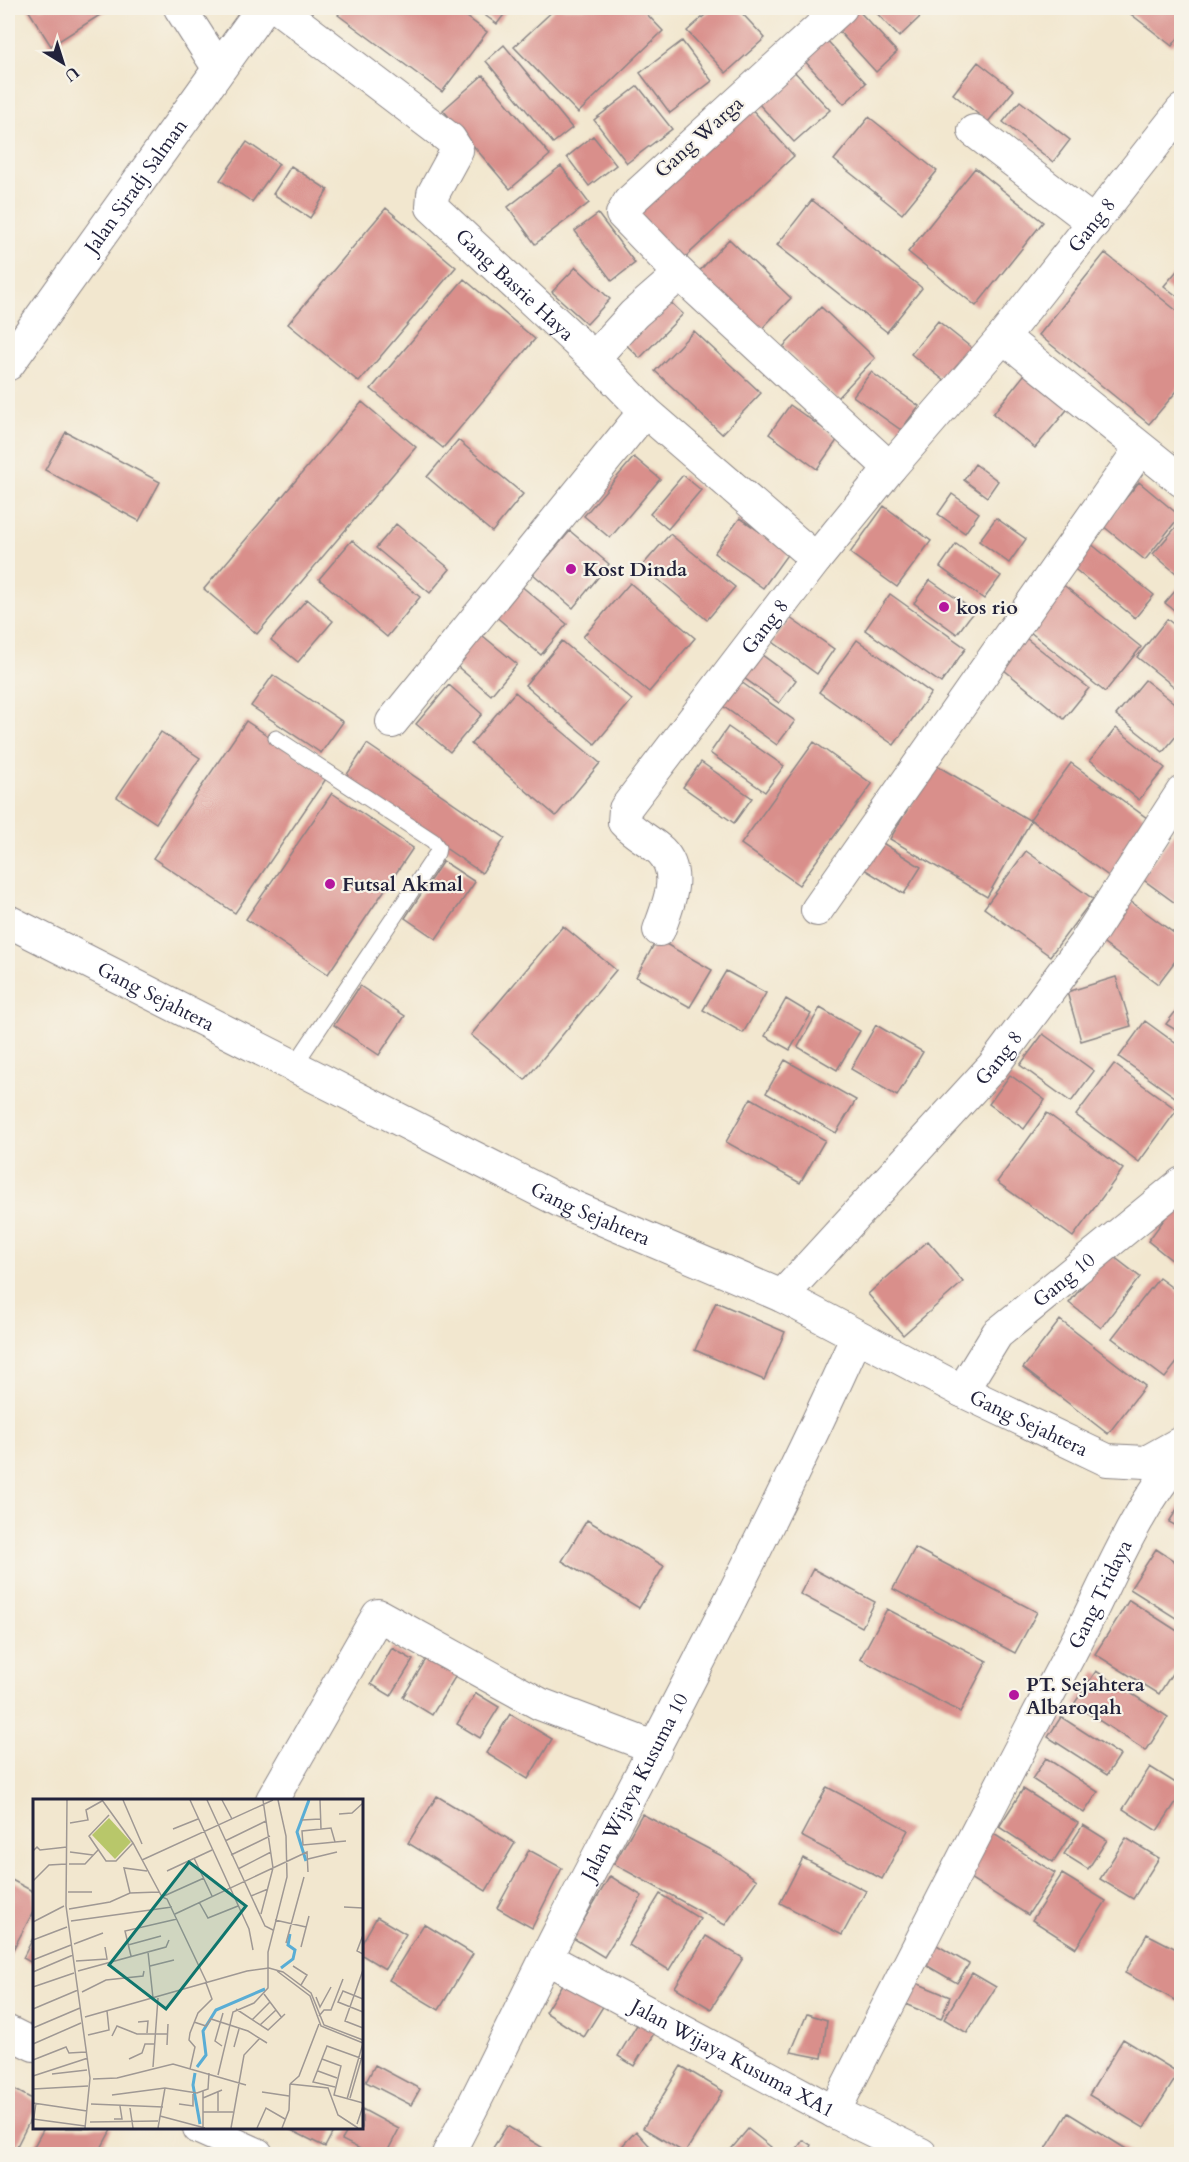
<svg xmlns="http://www.w3.org/2000/svg" width="1189" height="2162" font-family="Cardo,serif">
	<style>
		.building { fill: #d98f8b }
		.lines { fill: none; stroke-linecap: round; stroke-linejoin: round }
		.lane-casing { stroke: #8a8485; stroke-width: 17 }
		.street-casing { stroke: #8a8485; stroke-width: 34 }
		.secondary-casing { stroke: #8a8485; stroke-width: 35 }
		.lane { stroke: #fff; stroke-width: 15 }
		.street { stroke: #fff; stroke-width: 32 }
		.secondary { stroke: #fff; stroke-width: 33 }
		.poi-dot { fill: #b5179e; stroke: #f7f3e8; stroke-width: 2 }
		.labels { text-anchor: middle; dominant-baseline: central; stroke-width: 4.5; stroke-linejoin: round; paint-order: stroke }
		.street-label { font-size: 20px; fill: #22223b; stroke: #f7f3e8 }
		.poi-label { font-size: 20px; font-weight: bold; fill: #22223b; stroke: #f7f3e8; text-anchor: start }
		.inset-river { fill: none; stroke: #59add5; stroke-width: 3 }
		.inset-road { fill: none; stroke: #9f9894; stroke-width: 1.5 }
		.view { fill: #0f766e; fill-opacity: 0.15; stroke: #0f766e; stroke-width: 3 }
		.inset-edge { fill: none; stroke: #22223b; stroke-width: 3 }
	</style>
	<rect width="100%" height="100%" fill="#f7f3e8"/>
	<filter id="ink" filterUnits="userSpaceOnUse"><feTurbulence type="fractalNoise" baseFrequency=".0167" numOctaves="2"/><feDisplacementMap in="SourceGraphic" scale="12" xChannelSelector="R" yChannelSelector="G"/><feConvolveMatrix kernelMatrix="1 2 1 2 8 2 1 2 1" color-interpolation-filters="sRGB"/></filter>
	<filter id="wash" filterUnits="userSpaceOnUse"><feTurbulence type="fractalNoise" baseFrequency=".008" numOctaves="4" result="noise"/><feDisplacementMap in="SourceGraphic" scale="24" xChannelSelector="R" yChannelSelector="G"/><feGaussianBlur stdDeviation="1.35" result="paint"/><feColorMatrix in="noise" values="0 0 0 0 0 0 0 0 0 0 0 0 0 0 0 0 0 1.4 0 .05"/><feComposite in="paint" operator="in"/></filter>
	<g filter="url(#wash)">
		<rect width="100%" height="100%" fill="#f2e7cf"/>
		<g id="blocks">
			<path class="building" d="M27,8H111L51,46Z
				M344,8H455L487,32L442,92L338,15Z
				M475,8H509L497,24Z
				M556,8H641L663,31L578,113L514,47Z
				M713,8H737L765,38L726,73L687,31Z
				M872,8H911L920,17L899,37Z
				M1123,8H1182V33L1172,46Z
				M857,9L897,52L876,72L836,28Z
				M824,37L866,83L844,104L802,58Z
				M682,41L712,81L670,113L640,73Z
				M504,45L572,128L553,143L486,61Z
				M978,62L1014,90L988,122L953,94Z
				M792,69L830,110L794,142L757,102Z
				M483,75L550,155L510,189L443,110Z
				M638,86L672,129L627,163L594,120Z
				M1020,101L1070,140L1053,162L1003,122Z
				M749,106L794,156L680,262L633,212Z
				M869,117L937,171L902,214L834,160Z
				M593,136L616,165L589,186L567,157Z
				M247,142L279,164L252,202L220,180Z
				M291,166L328,190L310,218L273,194Z
				M561,166L589,203L535,244L508,207Z
				M975,168L1043,222L976,306L908,252Z
				M812,200L922,288L887,332L777,245Z
				M386,208L456,267L359,382L288,324Z
				M598,214L635,263L612,281L575,231Z
				M729,239L791,298L754,337L692,279Z
				M1105,253L1182,315V385L1149,424L1039,335Z
				M1182,265V300L1164,286Z
				M576,267L610,299L587,324L552,292Z
				M464,279L535,339L443,448L371,389Z
				M663,295L683,314L640,358L621,340Z
				M821,307L875,358L837,398L783,347Z
				M938,321L973,349L946,382L911,354Z
				M694,331L761,393L722,434L655,371Z
				M1028,370L1071,405L1035,448L993,414Z
				M871,372L919,406L901,430L853,396Z
				M362,402L416,447L257,634L204,589Z
				M790,405L838,439L817,469L769,434Z
				M66,432L160,482L139,521L45,470Z
				M458,440L523,494L492,532L427,477Z
				M634,457L660,479L610,538L584,516Z
				M975,464L998,481L987,497L964,480Z
				M683,475L701,490L668,529L650,514Z
				M1139,482L1180,516L1145,560L1103,526Z
				M952,494L979,513L965,533L938,514Z
				M884,506L931,541L897,587L850,553Z
				M740,518L789,552L763,588L714,553Z
				M996,518L1026,539L1009,563L979,541Z
				M1182,520V578L1153,554Z
				M396,524L450,569L430,593L376,548Z
				M570,531L609,564L573,608L533,574Z
				M670,534L735,587L707,620L642,566Z
				M1085,539L1154,595L1135,618L1066,562Z
				M352,540L420,597L387,637L319,579Z
				M956,544L1001,576L984,599L940,567Z
				M930,580L974,611L957,634L914,603Z
				M630,583L695,638L649,692L583,637Z
				M1061,583L1141,647L1105,692L1025,628Z
				M1182,583V616L1165,603Z
				M520,585L567,624L541,655L494,615Z
				M890,594L966,648L941,683L865,630Z
				M307,599L333,621L298,662L271,640Z
				M790,618L834,649L817,674L773,642Z
				M1167,619L1182,631V693L1137,657Z
				M472,627L517,664L491,695L446,657Z
				M1022,635L1089,688L1064,719L998,665Z
				M857,640L931,693L894,745L819,692Z
				M562,641L632,700L595,744L525,685Z
				M754,649L796,680L779,703L737,673Z
				M273,675L343,722L321,753L251,706Z
				M737,679L795,721L777,745L720,704Z
				M1145,680L1182,709V729L1163,752L1116,715Z
				M449,685L482,714L450,752L416,724Z
				M515,692L600,763L556,816L471,744Z
				M246,721L328,776L235,913L153,858Z
				M728,727L784,766L765,792L710,753Z
				M1116,728L1165,768L1139,800L1090,760Z
				M161,732L200,758L156,823L117,797Z
				M814,742L872,784L799,885L741,844Z
				M367,744L505,838L482,873L344,779Z
				M701,762L752,798L734,823L683,787Z
				M1071,763L1151,821L1110,877L1030,819Z
				M934,764L1031,821L987,897L890,839Z
				M332,793L413,848L328,974L246,919Z
				M1182,822V908L1141,878Z
				M873,837L921,867L904,894L856,864Z
				M1026,851L1093,899L1050,956L984,908Z
				M443,861L475,882L436,939L405,918Z
				M1130,901L1182,939V952L1158,984L1100,941Z
				M563,926L616,970L525,1080L471,1035Z
				M657,939L712,970L690,1007L636,977Z
				M726,971L766,993L743,1033L703,1010Z
				M1116,977L1131,1026L1081,1041L1067,992Z
				M360,986L405,1016L379,1055L334,1025Z
				M786,999L811,1014L790,1050L765,1036Z
				M1182,1003V1034L1166,1024Z
				M820,1008L860,1031L837,1070L798,1047Z
				M1145,1021L1182,1048V1102L1119,1057Z
				M876,1025L923,1052L897,1096L851,1069Z
				M1043,1034L1094,1071L1071,1102L1020,1065Z
				M785,1060L856,1100L836,1133L766,1093Z
				M1114,1064L1177,1110L1139,1162L1076,1115Z
				M1010,1075L1045,1100L1024,1129L989,1104Z
				M751,1098L825,1140L800,1183L726,1142Z
				M1047,1113L1123,1169L1073,1237L997,1182Z
				M1174,1206L1182,1212V1261L1178,1265L1148,1241Z
				M928,1241L963,1282L903,1335L868,1294Z
				M1109,1253L1140,1277L1101,1328L1069,1303Z
				M1159,1278L1182,1295V1356L1165,1378L1112,1338Z
				M716,1302L785,1332L764,1380L695,1350Z
				M1060,1320L1145,1386L1108,1434L1023,1368Z
				M1182,1501V1529L1169,1522Z
				M587,1520L664,1566L639,1608L562,1561Z
				M915,1548L1037,1612L1015,1653L893,1589Z
				M1156,1549L1182,1566V1622L1130,1589Z
				M813,1569L875,1602L862,1627L800,1594Z
				M1129,1600L1182,1634V1658L1159,1694L1095,1654Z
				M887,1609L987,1661L960,1712L860,1659Z
				M392,1648L413,1660L391,1696L371,1684Z
				M431,1651L460,1669L432,1715L403,1697Z
				M1096,1671L1168,1717L1146,1751L1074,1704Z
				M476,1693L499,1707L480,1738L457,1724Z
				M510,1714L552,1739L528,1779L486,1753Z
				M1061,1717L1120,1755L1107,1775L1048,1737Z
				M1046,1758L1098,1792L1084,1813L1032,1779Z
				M1150,1767L1182,1787V1793L1157,1831L1123,1809Z
				M827,1787L908,1830L882,1879L801,1836Z
				M1023,1789L1078,1823L1053,1862L999,1827Z
				M437,1796L515,1843L486,1891L408,1843Z
				M642,1814L720,1855L757,1880L725,1925L614,1864Z
				M1083,1825L1107,1840L1088,1869L1064,1854Z
				M989,1831L1055,1873L1028,1915L962,1873Z
				M1126,1838L1159,1858L1133,1899L1100,1879Z
				M529,1850L562,1868L532,1928L497,1908Z
				M803,1858L866,1891L842,1935L780,1903Z
				M1062,1874L1106,1901L1076,1948L1032,1920Z
				M610,1876L642,1896L604,1957L573,1938Z
				M8,1878L34,1892V1910L8,1959Z
				M660,1894L700,1919L669,1970L629,1945Z
				M377,1917L406,1934L385,1969L362,1955V1943Z
				M424,1924L473,1954L439,2010L389,1980Z
				M1147,1934L1182,1952V2004L1125,1973Z
				M34,1936V1964L23,1958Z
				M706,1936L743,1958L711,2009L675,1987Z
				M930,1941L969,1964L957,1983L919,1961Z
				M972,1973L996,1987L967,2033L944,2019Z
				M564,1981L604,2005L584,2037L545,2012Z
				M914,1982L950,1997L941,2019L905,2004Z
				M807,2014L827,2020L822,2058L791,2052Z
				M640,2020L656,2030L634,2066L618,2056Z
				M1123,2039L1179,2073L1144,2128L1089,2095Z
				M375,2065L420,2089L411,2105L366,2082Z
				M681,2066L723,2091L685,2153L643,2128Z
				M8,2086L34,2100V2112L13,2154H8Z
				M362,2109L399,2129L386,2154H370L342,2140L349,2128H362Z
				M1068,2113L1131,2152L1129,2154H1048L1044,2152Z
				M507,2126L553,2154H489Z
				M44,2128H112L98,2154H30Z
				M287,2128H335L325,2147Z
				M748,2129L771,2147L765,2154H727Z
				M636,2131L657,2154H631L623,2145Z
				M803,2140L811,2145L807,2154H793Z"/>
		</g>
	</g>
	<g filter="url(#ink)">
		<use href="#blocks" fill-opacity="0" stroke="#8a8485" stroke-width="1.5"/>
		<g class="lines">
			<g class="lane-casing">
				<path id="lane" d="M276,738L433,841L438,848L437,853L294,1066"/>
			</g>
			<g class="street-casing">
				<g id="street">
					<path d="M180,8L219,69"/>
					<path id="s1" d="M278,8L450,139L457,150L433,194L432,207L594,358L645,411L816,559"/>
					<path d="M841,8L629,202L622,214L680,274L890,468"/>
					<path d="M974,131L1094,223"/>
					<path d="M1003,337L1182,481"/>
					<path d="M594,358L634,314L680,274"/>
					<path d="M392,722L645,411"/>
					<path d="M817,910L1140,449"/>
					<path id="s2" d="M8,921L562,1202L782,1296L962,1391L1107,1460L1146,1462L1182,1442"/>
					<path id="s3" d="M659,930C668,905 683,873 661,851C649,840 635,834 624,822L625,809L816,559L890,468L1003,337L1182,110"/>
					<path id="s4" d="M782,1296L993,1066L1084,944L1182,792"/>
					<path id="s5" d="M962,1391L997,1334L1182,1183"/>
					<path d="M272,1800L378,1615L540,1704L656,1748"/>
					<path id="s6" d="M546,1958L834,2112L921,2154"/>
					<path d="M8,2032L34,2045"/>
					<path id="s7" d="M834,2112C912,1958 990,1804 1071,1652C1106,1586 1132,1514 1182,1455"/>
					<path d="M199,2128L257,2154"/>
					<path id="s8" d="M448,2154C488,2079 524,2000 563,1924C664,1729 767,1536 857,1336"/>
				</g>
			</g>
			<g class="secondary-casing">
				<g id="secondary">
					<path id="s9" d="M8,364L263,8"/>
				</g>
			</g>
			<use href="#lane" class="lane"/>
			<use href="#street" class="street"/>
			<use href="#secondary" class="secondary"/>
		</g>
	</g>
	<g class="poi-dot">
		<circle cx="571" cy="569" r="6"/>
		<circle cx="944" cy="607" r="6"/>
		<circle cx="330" cy="884" r="6"/>
		<circle cx="1014" cy="1695" r="6"/>
	</g>
	<g class="labels">
		<g class="street-label">
			<text transform="translate(699 137) rotate(-42)">Gang Warga</text>
			<text stroke="none"><textPath href="#s9" startOffset="219">Jalan Siradj Salman</textPath></text>
			<text stroke="none"><textPath href="#s3" startOffset="892">Gang 8</textPath></text>
			<text stroke="none"><textPath href="#s1" startOffset="406">Gang Basrie Haya</textPath></text>
			<text stroke="none"><textPath href="#s3" startOffset="374">Gang 8</textPath></text>
			<text stroke="none"><textPath href="#s2" startOffset="166">Gang Sejahtera</textPath></text>
			<text stroke="none"><textPath href="#s4" startOffset="322">Gang 8</textPath></text>
			<text stroke="none"><textPath href="#s2" startOffset="652">Gang Sejahtera</textPath></text>
			<text stroke="none"><textPath href="#s5" startOffset="153">Gang 10</textPath></text>
			<text stroke="none"><textPath href="#s2" startOffset="1138">Gang Sejahtera</textPath></text>
			<text stroke="none"><textPath href="#s7" startOffset="582">Gang Tridaya</textPath></text>
			<text stroke="none"><textPath href="#s8" startOffset="412">Jalan Wijaya Kusuma 10</textPath></text>
			<text stroke="none"><textPath href="#s6" startOffset="212">Jalan Wijaya Kusuma XA1</textPath></text>
		</g>
		<g class="poi-label">
			<text x="583" y="569">Kost Dinda</text>
			<text x="956" y="607">kos rio</text>
			<text x="342" y="884">Futsal Akmal</text>
			<text x="1026" y="1684">PT. Sejahtera<tspan x="1026" dy="23">Albaroqah</tspan></text>
		</g>
	</g>
	<g transform="translate(33 1799)">
		<rect width="330" height="330" fill="#f2e7cf"/>
		<path d="M76,19L98,43L82,60L59,36Z" fill="#b8c76a"/>
		<path class="inset-river" d="M273,62L264,33L276,1M248,169L260,160L262,151L255,146L257,135M164,268L173,256L170,232L183,211L232,190M162,274L160,286L167,325"/>
		<path class="inset-road" d="M34,1L33,107L57,279L52,329M69,1L100,44L129,98L134,100L174,184M90,1L109,45M157,1L216,130L220,151M174,1L232,127L240,131M189,1L199,20M287,1L288,30M306,15L319,14L330,4M76,16L56,37L73,62H83L100,44M269,21L287,20M37,24L55,21L53,11L69,2M140,30L165,20M192,42L233,22M302,43L298,29L269,32L270,46L292,44L302,43L313,42M0,52L4,48L7,51L34,48M37,53L60,56M198,56L237,37M161,59L179,97M275,60L304,53M109,61L240,1M36,65H52L66,50M205,70L238,53M134,72L179,51M0,82L16,66L33,65M35,93H59M97,94L91,69L114,72M131,97L171,79M218,97L235,90M166,103L175,119L205,107M311,108L330,109M36,110L77,103L97,94L126,93M142,115L274,53L275,73M228,115L240,69L230,1M242,121L273,128M38,122L139,108M0,123L31,107M330,136L324,152L330,155M0,141L34,128M253,144L271,78M41,145L70,134M95,146L128,137M268,148L276,117M115,153L120,199M98,157L92,132L144,120M0,161L38,146M43,162L74,160L72,148M117,167L141,161M260,167L274,176L268,186M330,171L312,222L330,229M45,172L133,148L136,141M244,172L277,197L288,227L330,244M0,173L40,156M0,188L41,174M49,193L73,181L110,177L111,172M231,195L249,219M283,198L287,208L298,188M330,200L310,192L305,203L330,213M0,210L45,191M203,210L235,231L252,215M286,217L291,211H298L310,180M52,218L214,172L236,169L250,173L278,194L291,226L330,241M219,221L237,203M105,223L115,222L114,234M161,223L173,227L178,220L215,232L234,244M227,226L243,211M0,229L47,209M55,236L76,231L74,212M79,237L84,227L104,235H134M0,245L48,224M134,246L135,225M189,247L182,242L190,214M201,248L206,230M96,260L109,254L112,245H121M289,260L308,267L301,296L330,304M0,261L33,248L36,254L53,253M120,268L125,199M157,270L162,248L156,241L157,234L165,214L179,200L173,184M285,272L304,279M19,275L54,271M185,276L200,213L221,204L235,189V153L254,78L253,37L245,1M0,277L55,259M60,280L84,279L140,265L213,286M257,285L295,289L305,316L325,329M257,285L266,277L286,225M302,288L280,283L294,247L330,260M0,290L55,287M170,292V328M185,293V312M229,293L256,297M79,296L132,289L164,294L175,290L176,274M170,299L189,291M317,299L330,254M314,300L330,244M0,304L54,312M58,305L130,308M146,305L160,307V295M97,309L100,329M170,313H200M127,317L172,329M0,320L52,327M81,320H89L87,307M57,323L125,322M0,325L3,304M324,325L330,307M125,329L132,289M198,329L211,256L227,239M224,329L233,309L252,320M249,329L256,311L257,285"/>
		<path class="view" d="M156,63L213,107L133,210L76,166Z"/>
		<rect width="330" height="330" class="inset-edge"/>
	</g>
	<rect width="1189" height="2162" fill="none" stroke="#f7f3e8" stroke-width="30"/>
	<g transform="translate(63 63) rotate(142)" stroke="#f7f3e8" stroke-width="4.5" paint-order="stroke">
	<path d="M0-4.5L10 22L0 15L-10 22Z" fill="#22223b"/>
	<text y="-9" font-size="16" font-weight="bold" text-anchor="middle" fill="#22223b">U</text>
	</g>
</svg>
